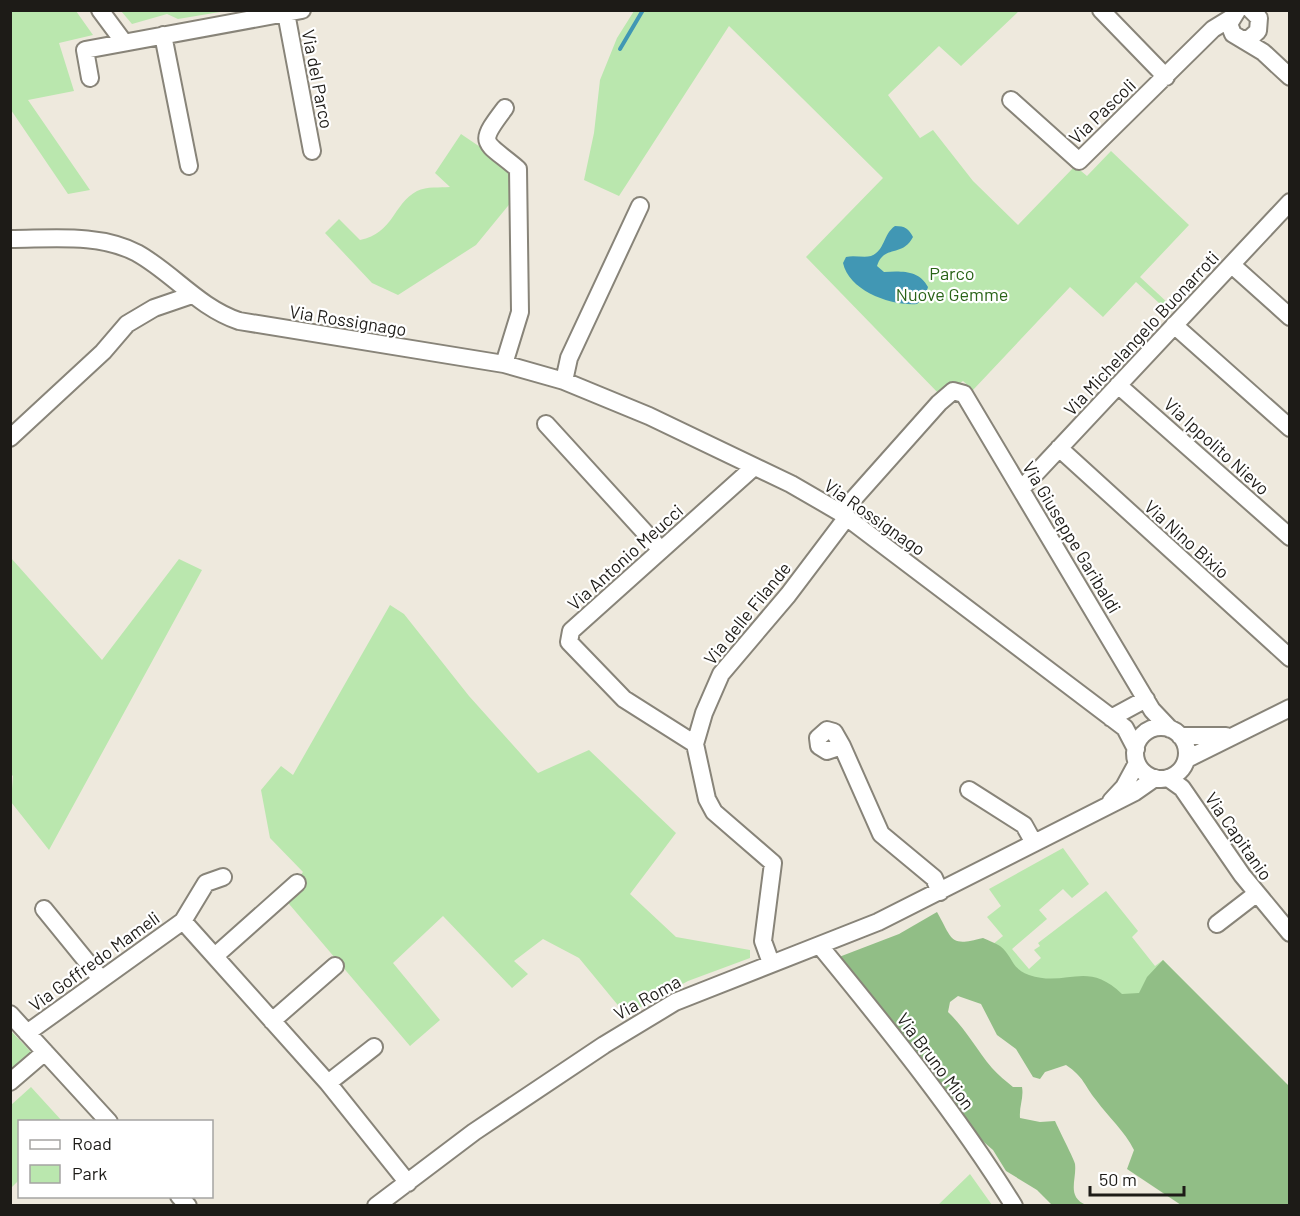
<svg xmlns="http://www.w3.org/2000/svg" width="1300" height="1216" font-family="Barlow,sans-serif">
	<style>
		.green { fill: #bae7ae }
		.forest { fill: #91be86 }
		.water { fill: #4197b4 }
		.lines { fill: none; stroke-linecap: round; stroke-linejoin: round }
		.stream { stroke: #4197b4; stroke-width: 4 }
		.minor-casing { stroke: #888479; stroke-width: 20 }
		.minor { stroke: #fff; stroke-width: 16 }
		.labels { text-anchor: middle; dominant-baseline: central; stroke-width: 4.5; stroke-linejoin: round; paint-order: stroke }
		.street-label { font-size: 18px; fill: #1d1b17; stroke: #fff }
		.park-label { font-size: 18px; fill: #296317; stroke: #fff }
	</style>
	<rect width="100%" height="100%" fill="#eee9dd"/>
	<path class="green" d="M10,11H76L93,35L59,43L74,91L28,100L90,190L68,194L11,110Z
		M121,11H226L178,19L167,14L132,24Z
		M634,11H1019L961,66L939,46L888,95L920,138L933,130L973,181L1018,225L1075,166L1087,176L1111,151L1189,225L1140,277L1169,304L1167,307L1172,311L1170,313L1136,282L1103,317L1070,287L973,390L963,381L941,396L806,257L883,178L729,26L619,196L584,180L594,133L600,80L617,38Z
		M461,134L514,170L512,201L476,245L398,295L372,283L325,233L339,219L360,240C394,233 392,205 417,191C427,186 440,188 450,187L435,173Z
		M11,558L102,660L179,559L202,570L49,850L11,802L13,776L10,773Z
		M390,605L404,614L469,696L538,773L589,750L676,833L630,894L676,937L750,950V958L688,981L626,1015L579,958L543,939L514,961L528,974L512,988L443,916L393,963L440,1020L410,1046L284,898L303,872L270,838L261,790L281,766L293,775Z
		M1063,848L1089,884L1072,898L1063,889L1039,910L1047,919L1012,949L1029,969L1041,958L1034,950L1040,946L1038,943L1106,891L1138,931L1132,937L1155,966L1163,960L1289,1088V1205H1201L992,945L1003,936L987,917L1001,906L989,889Z
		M10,1030L32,1053L10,1071Z
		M31,1087L62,1121L20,1122L19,1180L12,1187L11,1105Z
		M970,1174L992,1205H938Z"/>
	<path class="forest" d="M937,912C953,940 949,947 983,938C988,940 995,943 1000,946C1013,956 1011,969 1029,975C1067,988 1086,959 1122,994L1139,993L1147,977L1163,960L1289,1086V1205H1181L1127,1169L1134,1150C1124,1130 1109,1118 1096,1100C1084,1085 1084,1077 1066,1065L1045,1072L1040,1079L1033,1077L1016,1049L997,1035L981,1004L958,996L950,1002L948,1012C966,1029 976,1049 992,1068C998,1075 1006,1081 1013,1087H1022C1024,1098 1019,1106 1020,1118L1040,1122L1055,1121C1058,1128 1075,1161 1075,1164C1077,1180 1066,1196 1086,1205H1052L1037,1190L1006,1171L993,1150L971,1131L839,957L899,934Z"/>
	<path class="water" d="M895,226C905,226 909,229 913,237C902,258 884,244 877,266L884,272C901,271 919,270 928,287L925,297L917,304C891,306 849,291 843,263L846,257C854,255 864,258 871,256C885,251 883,234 895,226Z"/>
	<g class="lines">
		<path class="stream" d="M620,49L643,10"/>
		<g class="minor-casing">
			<path id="minor" d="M100,10L123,41
				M1101,10L1166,77
				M1237,11L1229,24L1233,34L1263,52L1290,77
				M286,13L312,151
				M163,35L189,166
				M1243,39H1249L1258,31L1259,18L1251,10
				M90,78L85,50L302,10
				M1011,100L1079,161L1213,29L1231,18
				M10,239C52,239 99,233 137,253C173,273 198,307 239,321L504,364L564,381L649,416L791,484L841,513L1125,728L1136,749
				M1232,265L1290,317
				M1174,325L1290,428
				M504,364L520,312L518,169C484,140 476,146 505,108
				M564,381L569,358L640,206
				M1118,385L1290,537
				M546,424L661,550
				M10,438L103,352L127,324L154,308L192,295
				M1059,448L1290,658
				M1021,489L1290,202
				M841,513L939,403L953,391L964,394L1152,710L1170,729
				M1111,718L1146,699
				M1135 753a26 26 0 1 1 52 0a26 26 0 1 1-52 0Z
				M1180,736H1226
				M695,744L624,699L569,642L571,631L754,467
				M842,746L827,751L819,746L818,738L827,730L834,732L842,746L881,834L934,878L940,892
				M1187,759L1290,708
				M1168,778L1182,788L1242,875L1290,933
				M969,790L1024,825L1034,843
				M1111,801L1124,787L1137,763
				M44,909L101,979
				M183,921L206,883L223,877
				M1217,924L1256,894
				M820,946C888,1029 957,1114 1014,1206
				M215,956L297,883
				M771,963L763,941L773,863L714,812L707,799L695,744L704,713L721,674L788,595L847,517
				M10,1014L109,1122
				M272,1021L335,966
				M27,1033L183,921L328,1083L408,1183
				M10,1082L45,1052
				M328,1083L374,1047
				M179,1196L188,1206
				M376,1206L474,1132L604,1045L675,1002L878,922L1135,792L1155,778"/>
		</g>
		<use href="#minor" class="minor"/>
	</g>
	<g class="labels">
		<g class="street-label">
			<text transform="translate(318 79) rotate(79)">Via del Parco</text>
			<text transform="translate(1102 111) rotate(-44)">Via Pascoli</text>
			<text transform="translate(348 320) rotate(9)">Via Rossignago</text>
			<text transform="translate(1141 333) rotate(-47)">Via Michelangelo Buonarroti</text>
			<text transform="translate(1217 446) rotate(42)">Via Ippolito Nievo</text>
			<text transform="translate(875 517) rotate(35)">Via Rossignago</text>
			<text transform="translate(1072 537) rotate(59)">Via Giuseppe Garibaldi</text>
			<text transform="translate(1187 539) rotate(42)">Via Nino Bixio</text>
			<text transform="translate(625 557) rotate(-42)">Via Antonio Meucci</text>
			<text transform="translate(747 613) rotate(-51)">Via delle Filande</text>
			<text transform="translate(1239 836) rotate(55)">Via Capitanio</text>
			<text transform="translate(94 961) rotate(-36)">Via Goffredo Mameli</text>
			<text transform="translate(647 997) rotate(-29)">Via Roma</text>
			<text transform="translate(936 1061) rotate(53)">Via Bruno Mion</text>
		</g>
		<g class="park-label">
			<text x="952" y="273">Parco<tspan x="952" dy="21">Nuove Gemme</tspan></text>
		</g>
	</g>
	<rect width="1300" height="1216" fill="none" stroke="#1d1b17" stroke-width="24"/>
	<rect x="18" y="1120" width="195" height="78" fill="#ffffff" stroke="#a5a4a2" stroke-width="1.5"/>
	<rect x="30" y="1140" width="30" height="9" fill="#ffffff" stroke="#a5a4a2" stroke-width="1.5"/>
	<text x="72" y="1150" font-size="18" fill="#1d1b17">Road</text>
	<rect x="30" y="1165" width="30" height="18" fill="#bae7ae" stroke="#a5a4a2" stroke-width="1.5"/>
	<text x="72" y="1180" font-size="18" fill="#1d1b17">Park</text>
	<path d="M1090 1186v9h94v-9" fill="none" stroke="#1d1b17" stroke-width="3"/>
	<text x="1099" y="1186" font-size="18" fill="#1d1b17" stroke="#ffffff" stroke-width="4.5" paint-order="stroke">50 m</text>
</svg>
